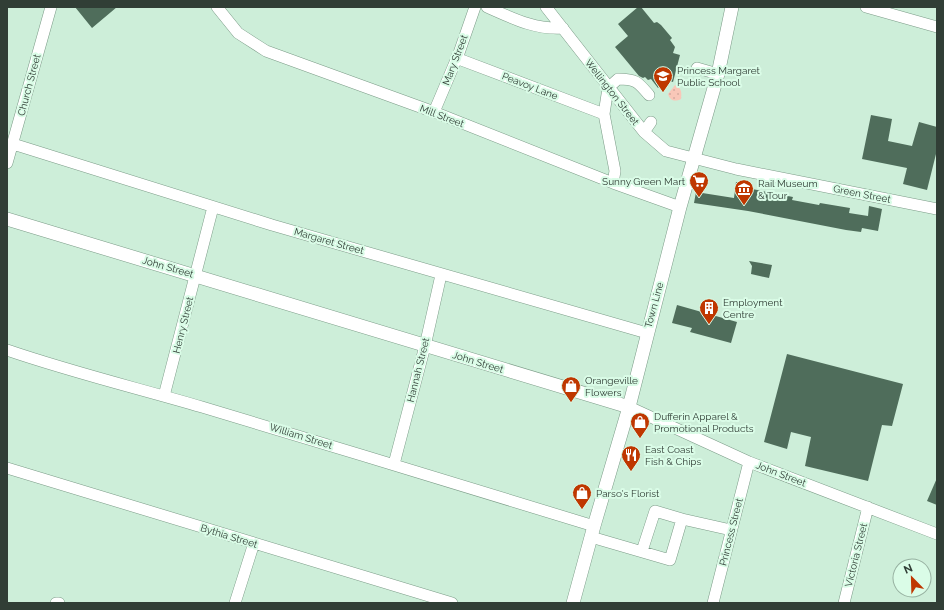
<svg xmlns="http://www.w3.org/2000/svg" width="944" height="610" font-family="Raleway,sans-serif">
	<style>
		.park { fill: url(#park-dots) }
		.building { fill: #4f6d5b }
		.lines { fill: none; stroke-linecap: round; stroke-linejoin: round }
		.minor-casing { stroke: #7c9c88; stroke-width: 12 }
		.major-casing { stroke: #7c9c88; stroke-width: 14 }
		.minor { stroke: #fff; stroke-width: 11 }
		.major { stroke: #fff; stroke-width: 13 }
		.labels { text-anchor: middle; dominant-baseline: central; stroke-width: 4; stroke-linejoin: round; paint-order: stroke }
		.street-label { font-size: 10px; fill: #313e36; stroke: #dafce7 }
		.poi-label { font-size: 10px; fill: #313e36; stroke: #dafce7; text-anchor: start }
	</style>
	<defs>
		<pattern id="park-dots" width="8" height="8" patternUnits="userSpaceOnUse"><rect width="8" height="8" fill="#f9c7b8"/><path d="M2 2h.1M6 6h.1" fill="none" stroke="#d6ac9f" stroke-width="1.8" stroke-linecap="round"/></pattern>
	</defs>
	<rect width="100%" height="100%" fill="#cdeed9"/>
	<path class="park" d="M675,85C681,88 682,91 681,99C675,102 670,101 668,94Z"/>
	<path class="building" d="M75,7H117L92,28Z
		M638,7H641L654,23L657,22L661,25L672,38L670,40L675,47L673,53L680,55L673,82L667,80L658,88L651,79L648,80L645,77L643,78L639,76L615,47L628,36L618,24Z
		M871,115L892,119L888,141L912,146L919,122L937,127V150L927,190L903,184L907,168L862,159Z
		M736,182L753,185L752,189L793,197L792,200L819,205L820,203L850,208L849,213L868,216L869,206L882,209L878,231L862,228L861,232L846,230L748,211L694,203L696,192L734,198Z
		M749,261L772,265L769,278L751,274L752,266Z
		M677,305L737,322L731,343L690,332L692,328L672,323Z
		M787,354L903,384L892,426L882,425L868,481L805,466L811,437L791,432L787,449L764,442Z
		M937,478V505L927,501Z"/>
	<g class="lines">
		<g class="minor-casing">
			<path id="minor" d="M217,7L238,33L266,51L434,112L613,183L680,207
				M487,7C512,18 535,30 563,28
				M546,7L644,132L666,151L736,169L937,209
				M866,7L937,27
				M456,58L604,114
				M697,68L718,74
				M434,112L459,53L475,7
				M644,132L651,122
				M13,144L272,225L647,333
				M7,163L51,7
				M613,183L615,171L604,114L608,88L618,79C636,79 638,82 649,95
				M7,350C71,372 137,388 202,407C333,446 463,486 594,526
				M164,396L213,207
				M629,407L749,462L937,534
				M394,464L425,346L441,275
				M7,468L452,603
				M682,519L731,530
				M591,537L670,560L682,519L655,511L642,551
				M56,603H59
				M235,603L254,543
				M713,603L749,462
				M844,603L868,507"/>
		</g>
		<g class="major-casing">
			<path id="major" d="M7,219C215,281 422,344 629,407
				M573,603L594,526L629,407L680,207L718,74L732,7"/>
		</g>
		<use href="#minor" class="minor"/>
		<use href="#major" class="major"/>
	</g>
	<defs>
		<g id="school-pin" transform="scale(1)"><path d="M0 17L-7.5 6A9.5 9.5 0 1 1 7.5 6Z" fill="#bf3700" stroke="#dafce7"/><path d="M0-5L7-2L0 1L-7-2ZM-4 1L0 2.5L4 1V4Q0 6-4 4Z" fill="#fff"/></g>
		<g id="supermarket-pin" transform="scale(1)"><path d="M0 17L-7.5 6A9.5 9.5 0 1 1 7.5 6Z" fill="#bf3700" stroke="#dafce7"/><path d="M-6-5.5h2.5l.6 2H6L4.5 2H-2.5L-4.4-4H-6ZM-1.5 3.2a1.3 1.3 0 1 0 .1 0ZM3 3.2a1.3 1.3 0 1 0 .1 0Z" fill="#fff"/></g>
		<g id="museum-pin" transform="scale(1)"><path d="M0 17L-7.5 6A9.5 9.5 0 1 1 7.5 6Z" fill="#bf3700" stroke="#dafce7"/><path d="M0-6L6-3V-2H-6V-3ZM-5-1h2V3h-2ZM-1-1h2V3h-2ZM3-1h2V3H3ZM-6 4H6V6H-6Z" fill="#fff"/></g>
		<g id="building-pin" transform="scale(1)"><path d="M0 17L-7.5 6A9.5 9.5 0 1 1 7.5 6Z" fill="#bf3700" stroke="#dafce7"/><path d="M-4-6H4V6H1V3H-1V6H-4ZM-2.5-4.3h1.7v1.8h-1.7ZM.8-4.3h1.7v1.8H.8ZM-2.5-1h1.7V.8h-1.7ZM.8-1h1.7V.8H.8Z" fill="#fff"/></g>
		<g id="shop-pin" transform="scale(1)"><path d="M0 17L-7.5 6A9.5 9.5 0 1 1 7.5 6Z" fill="#bf3700" stroke="#dafce7"/><path d="M-5-2.5h2.3a2.7 3.5 0 0 1 5.4 0H5L5.5 6h-11ZM-1.5-2.5h3a1.5 2.3 0 0 0-3 0Z" fill="#fff"/></g>
		<g id="restaurant-pin" transform="scale(1)"><path d="M0 17L-7.5 6A9.5 9.5 0 1 1 7.5 6Z" fill="#bf3700" stroke="#dafce7"/><path d="M-5-6h1v4h1v-4h1v4h1v-4h1v5L-1.5 .5V6h-2V.5L-5-1ZM5-6V6H3V1.5H1.5Q1.5-4 5-6Z" fill="#fff"/></g>
	</defs>
	<g fill-rule="evenodd">
		<use href="#school-pin" x="663" y="76"/>
		<use href="#supermarket-pin" x="699" y="181"/>
		<use href="#museum-pin" x="744" y="189"/>
		<use href="#building-pin" x="709" y="308"/>
		<use href="#shop-pin" x="571" y="386"/>
		<use href="#shop-pin" x="640" y="422"/>
		<use href="#restaurant-pin" x="631" y="455"/>
		<use href="#shop-pin" x="582" y="493"/>
	</g>
	<g class="labels">
		<g class="street-label">
			<text transform="translate(455 60) rotate(-69)">Mary Street</text>
			<text transform="translate(29 85) rotate(-75)">Church Street</text>
			<text transform="translate(530 86) rotate(21)">Peavoy Lane</text>
			<text transform="translate(612 92) rotate(52)">Wellington Street</text>
			<text transform="translate(442 116) rotate(21)">Mill Street</text>
			<text transform="translate(862 194) rotate(11)">Green Street</text>
			<text transform="translate(329 241) rotate(16)">Margaret Street</text>
			<text transform="translate(168 267) rotate(16)">John Street</text>
			<text transform="translate(654 305) rotate(-75)">Town Line</text>
			<text transform="translate(183 325) rotate(-76)">Henry Street</text>
			<text transform="translate(478 362) rotate(17)">John Street</text>
			<text transform="translate(418 370) rotate(-76)">Hannah Street</text>
			<text transform="translate(301 436) rotate(17)">William Street</text>
			<text transform="translate(781 474) rotate(21)">John Street</text>
			<text transform="translate(731 532) rotate(-76)">Princess Street</text>
			<text transform="translate(229 536) rotate(17)">Bythia Street</text>
			<text transform="translate(856 555) rotate(-76)">Victoria Street</text>
		</g>
		<g class="poi-label">
			<text x="677" y="70">Princess Margaret<tspan x="677" dy="12">Public School</tspan></text>
			<text x="685" y="181" text-anchor="end">Sunny Green Mart</text>
			<text x="758" y="183">Rail Museum<tspan x="758" dy="12">&amp; Tour</tspan></text>
			<text x="723" y="302">Employment<tspan x="723" dy="12">Centre</tspan></text>
			<text x="585" y="380">Orangeville<tspan x="585" dy="12">Flowers</tspan></text>
			<text x="654" y="416">Dufferin Apparel &amp;<tspan x="654" dy="12">Promotional Products</tspan></text>
			<text x="645" y="449">East Coast<tspan x="645" dy="12">Fish &amp; Chips</tspan></text>
			<text x="596" y="493">Parso's Florist</text>
		</g>
	</g>
	<rect width="944" height="610" fill="none" stroke="#313e36" stroke-width="16"/>
	<g transform="translate(912 578) rotate(337)"><circle r="19" fill="#dafce7" stroke="#96b0a0"/>
	<path d="M0-3L7 15L0 10L-7 15Z" fill="#bf3700"/>
	<text y="-6" font-size="11" font-weight="bold" text-anchor="middle" fill="#313e36">N</text>
	</g>
</svg>
